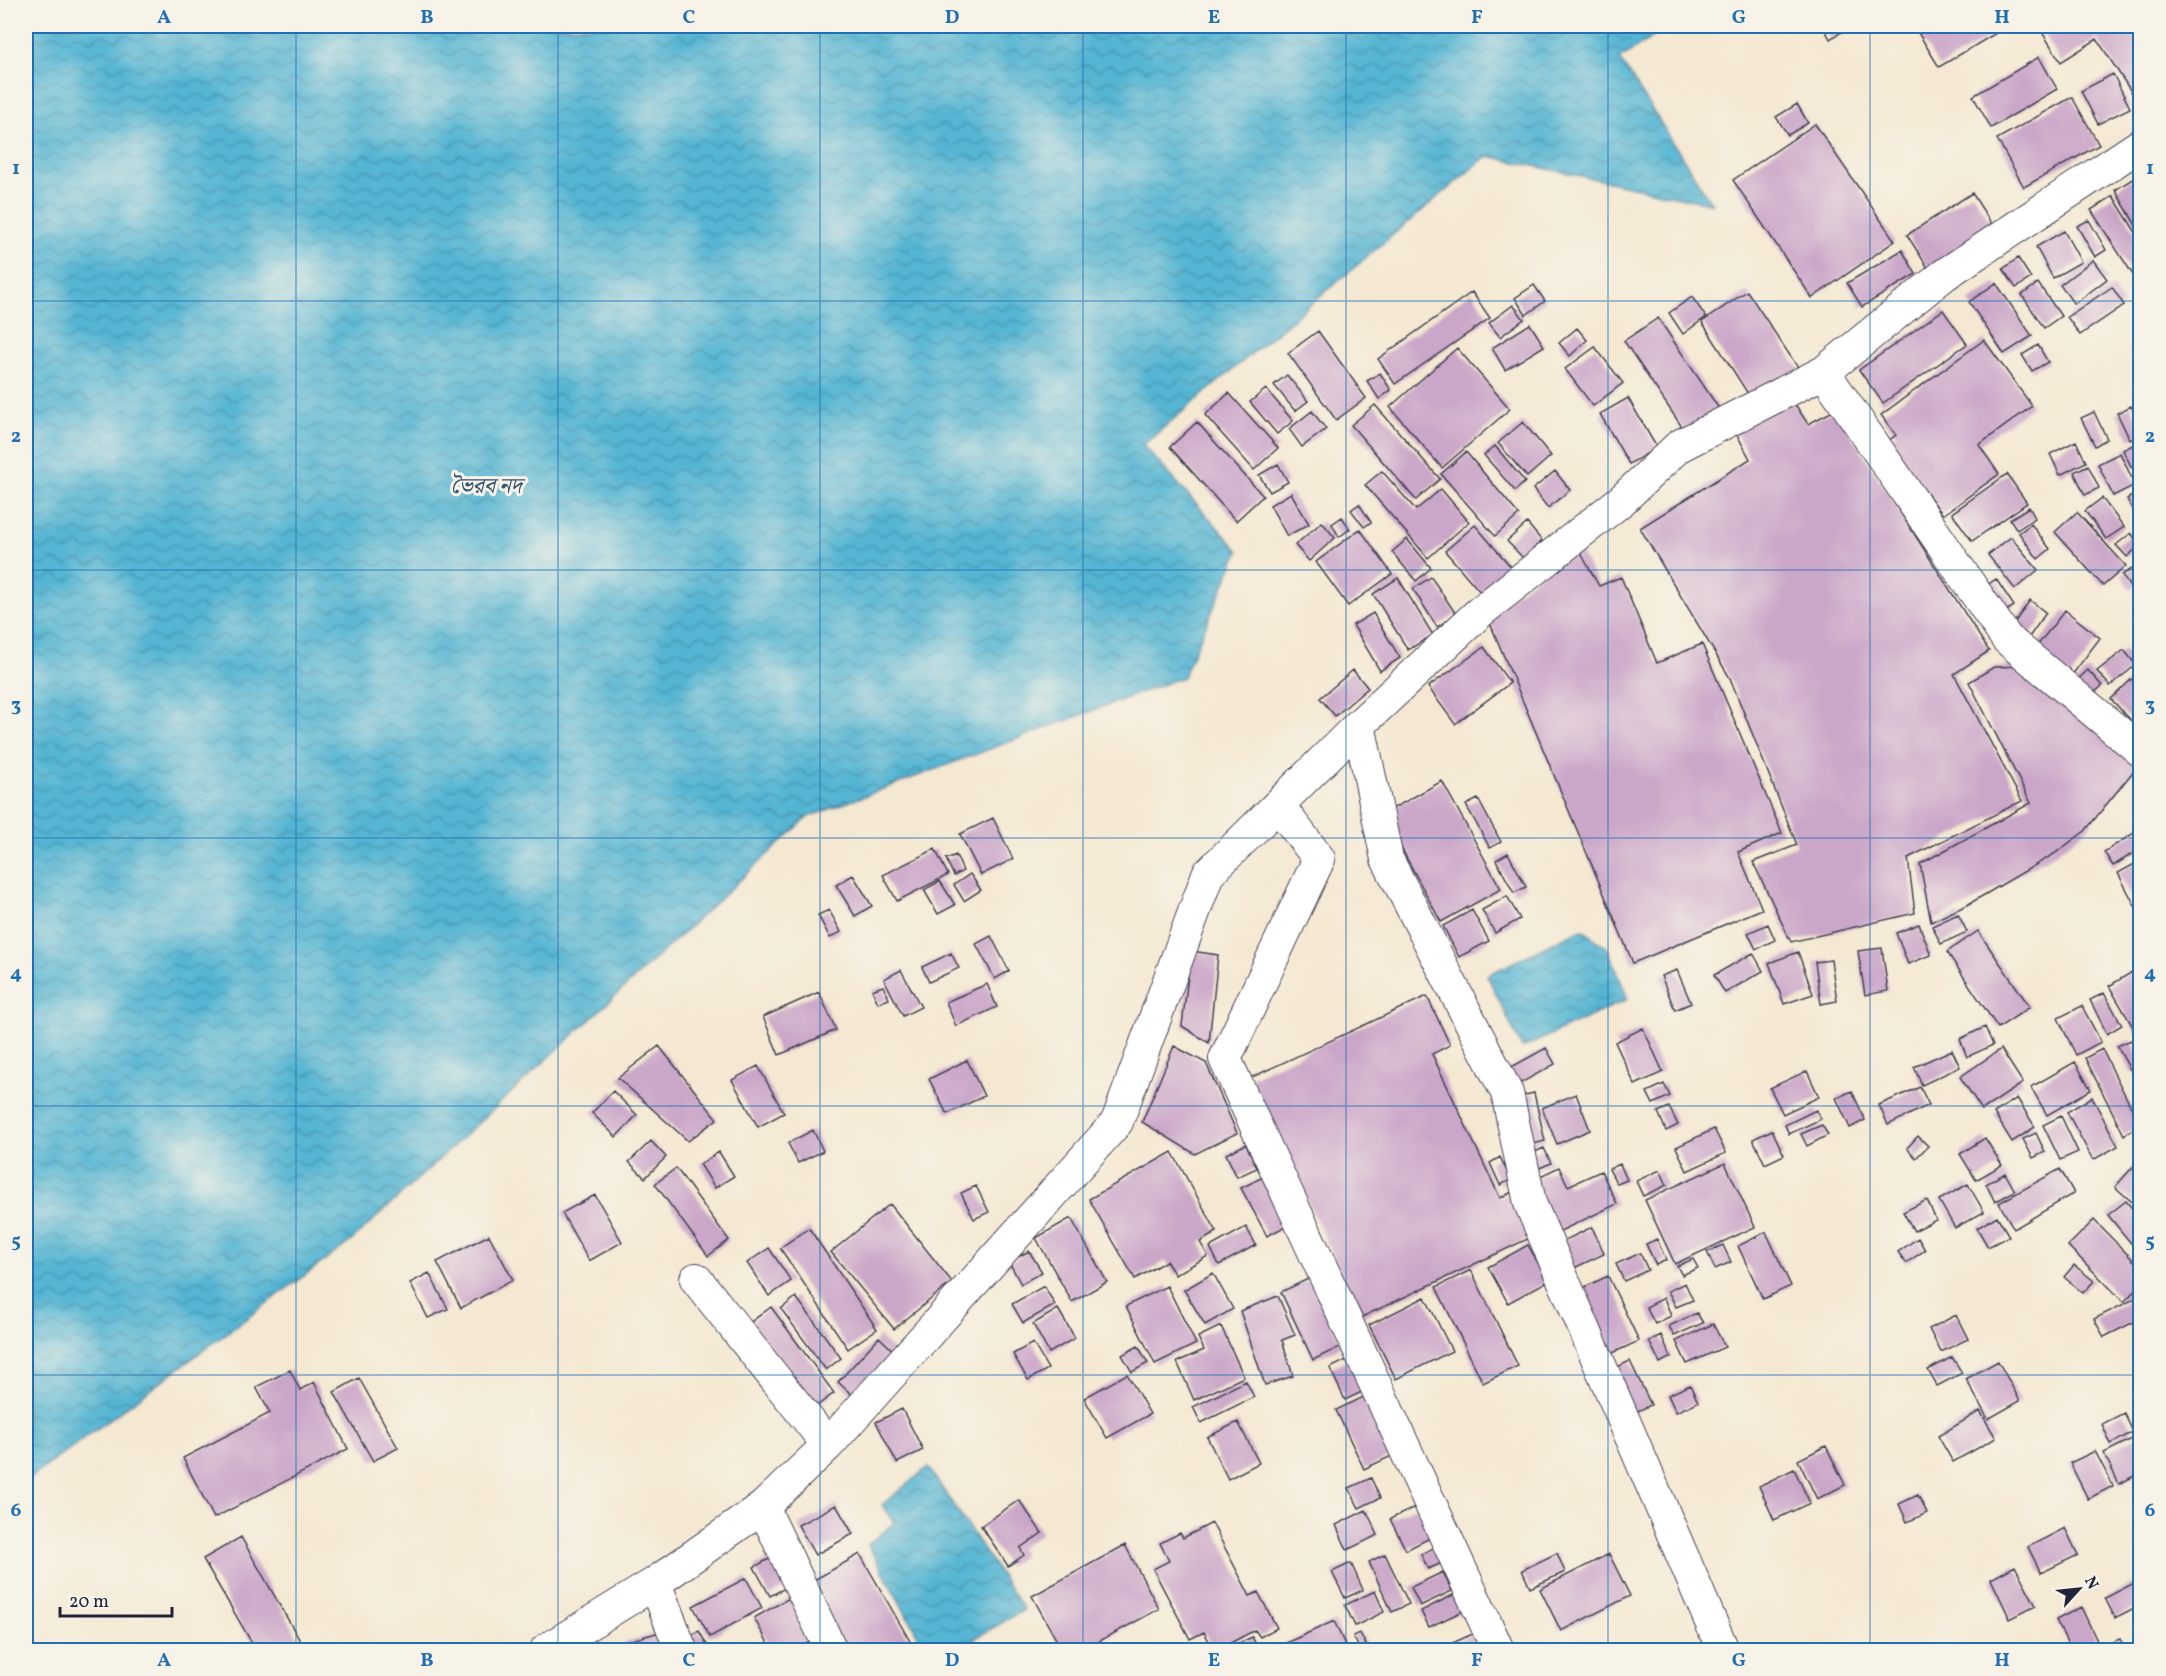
<svg xmlns="http://www.w3.org/2000/svg" width="2166" height="1676" font-family="Vollkorn,'Noto Serif Bengali',serif">
	<style>
		.water { fill: url(#water-waves); stroke: #3b6c87; stroke-width: 1.5 }
		.building { fill: #caa6c8 }
		.lines { fill: none; stroke-linecap: round; stroke-linejoin: round }
		.street-casing { stroke: #424052; stroke-width: 34 }
		.street { stroke: #fff; stroke-width: 32 }
		.grid { fill: none; stroke: #1f6fb2; stroke-width: 1.5; stroke-opacity: 0.55 }
		.labels { text-anchor: middle; dominant-baseline: central; stroke-width: 6; stroke-linejoin: round; paint-order: stroke }
		.water-label { font-size: 22px; font-style: italic; fill: #345570; stroke: #f7f3e8 }
		.neatline { fill: none; stroke: #1f6fb2; stroke-width: 2 }
		.grid-label { font-size: 20px; text-anchor: middle; font-weight: bold; fill: #1f6fb2 }
	</style>
	<defs>
		<pattern id="water-waves" width="16" height="10" patternUnits="userSpaceOnUse" patternTransform="scale(1.5)"><rect width="16" height="10" fill="#54b5d3"/><path d="M0 5q4-4 8 0t8 0" fill="none" stroke="#4593ac"/></pattern>
	</defs>
	<rect width="100%" height="100%" fill="#f7f3e8"/>
	<filter id="ink" filterUnits="userSpaceOnUse"><feTurbulence type="fractalNoise" baseFrequency=".0167" numOctaves="2"/><feDisplacementMap in="SourceGraphic" scale="12" xChannelSelector="R" yChannelSelector="G"/><feConvolveMatrix kernelMatrix="1 2 1 2 8 2 1 2 1" color-interpolation-filters="sRGB"/></filter>
	<filter id="wash" filterUnits="userSpaceOnUse"><feTurbulence type="fractalNoise" baseFrequency=".008" numOctaves="4" result="noise"/><feDisplacementMap in="SourceGraphic" scale="24" xChannelSelector="R" yChannelSelector="G"/><feGaussianBlur stdDeviation="1.35" result="paint"/><feColorMatrix in="noise" values="0 0 0 0 0 0 0 0 0 0 0 0 0 0 0 0 0 1.4 0 .05"/><feComposite in="paint" operator="in"/></filter>
	<g filter="url(#wash)">
		<rect width="100%" height="100%" fill="#f4e8d2"/>
		<path class="water" d="M26,26H1669L1620,59L1712,204L1487,156L1143,445L1239,551L1183,677L808,817L350,1242L26,1481Z
			M1582,929L1608,949L1628,999L1522,1048L1487,975Z
			M928,1467L1024,1610L955,1650H926L868,1545L894,1523L882,1505Z"/>
		<g id="blocks">
			<path class="building" d="M1823,26H1852L1830,39Z
				M1914,26H2008L1939,67Z
				M2038,26H2140V92L2134,96L2097,39L2061,62Z
				M2039,57L2057,89L1991,128L1973,96Z
				M2113,74L2130,108L2098,124L2081,91Z
				M2072,97L2099,145L2024,187L1997,139Z
				M1797,104L1808,123L1788,135L1776,117Z
				M1815,124L1895,241L1812,298L1733,180Z
				M2137,176L2140,181V232L2115,190Z
				M1972,193L1993,226L1928,268L1907,235Z
				M2113,196L2140,239V275L2135,278L2091,210Z
				M2089,220L2106,250L2095,257L2077,226Z
				M2064,231L2081,262L2053,278L2036,247Z
				M1902,250L1916,274L1862,307L1847,283Z
				M2018,258L2031,278L2016,288L2003,269Z
				M2093,260L2107,279L2074,304L2060,285Z
				M1996,283L2032,336L2004,354L1969,302Z
				M2038,283L2061,316L2044,328L2022,295Z
				M1534,285L1545,301L1526,315L1515,298Z
				M2112,287L2124,305L2080,335L2067,317Z
				M1747,291L1799,369L1752,400L1702,322Z
				M1472,292L1490,318L1395,384L1378,359Z
				M1692,297L1706,317L1683,334L1669,313Z
				M1513,305L1524,319L1500,337L1489,323Z
				M1943,310L1967,344L1883,403L1859,370Z
				M1658,318L1720,410L1686,433L1624,341Z
				M1530,324L1544,346L1505,370L1492,348Z
				M1577,328L1587,340L1570,356L1559,343Z
				M1318,331L1366,398L1336,420L1288,353Z
				M1984,340L2032,406L1979,445L1999,474L1943,515L1888,441L1896,435L1881,415Z
				M2038,345L2048,362L2032,371L2022,355Z
				M1595,347L1623,383L1593,406L1565,369Z
				M1457,348L1510,409L1442,468L1390,407Z
				M1380,373L1391,390L1379,399L1367,381Z
				M1287,375L1308,401L1295,411L1274,385Z
				M1266,389L1293,421L1277,434L1250,402Z
				M1229,393L1278,448L1254,470L1205,415Z
				M1628,398L1657,448L1629,464L1600,414Z
				M1791,398L1808,424L1835,410L1989,651L1954,674L2022,801L1908,858L1915,913L1791,942L1753,862L1797,845L1730,678L1640,528L1750,459L1735,431Z
				M1375,405L1440,479L1416,500L1351,425Z
				M2131,406L2140,425V434L2130,440L2117,413Z
				M1312,411L1326,429L1302,447L1289,429Z
				M2094,412L2107,439L2095,446L2081,418Z
				M1197,422L1263,496L1236,521L1170,447Z
				M1523,422L1551,456L1527,477L1498,443Z
				M2076,441L2086,462L2060,475L2050,454Z
				M2140,441V464L2132,468L2123,450Z
				M1495,446L1525,482L1515,491L1484,455Z
				M1466,452L1519,515L1495,536L1441,474Z
				M2120,453L2135,485L2113,496L2098,464Z
				M1278,464L1288,482L1270,492L1259,475Z
				M2088,465L2099,488L2085,495L2074,472Z
				M1382,471L1416,510L1441,489L1469,522L1428,558L1365,485Z
				M1555,471L1570,490L1548,508L1533,489Z
				M2007,474L2027,503L1972,541L1952,513Z
				M2140,491V523L2127,499Z
				M1291,493L1309,524L1287,536L1270,505Z
				M2102,498L2124,527L2106,539L2085,511Z
				M1359,504L1371,522L1364,527L1351,510Z
				M2029,507L2035,518L2017,530L2010,519Z
				M2077,512L2126,566L2103,586L2055,532Z
				M1342,517L1350,529L1339,537L1332,524Z
				M1322,522L1335,538L1309,561L1295,545Z
				M1527,523L1542,541L1523,558L1507,541Z
				M2031,524L2050,549L2038,559L2019,533Z
				M1475,525L1511,567L1481,593L1445,551Z
				M1360,529L1392,574L1348,606L1316,562Z
				M2131,533L2140,545L2127,557L2116,545Z
				M2011,537L2038,570L2015,589L1988,555Z
				M1407,539L1431,568L1416,581L1392,552Z
				M1577,546L1599,586L1621,577L1657,663L1702,644L1782,833L1738,852L1762,909L1633,963L1487,616Z
				M2140,564V584L2131,589L2122,575Z
				M1431,577L1456,614L1437,627L1413,589Z
				M1398,578L1433,635L1408,650L1373,594Z
				M1996,579L2014,606L2003,613L1986,586Z
				M2030,600L2046,613L2027,640L2010,629Z
				M2065,610L2100,638L2069,679L2033,651Z
				M1373,613L1400,658L1380,671L1353,625Z
				M1484,647L1510,683L1455,724L1428,687Z
				M2124,650L2136,665L2110,686L2097,671Z
				M2024,666L2140,763L2085,831L2054,854L1967,905L1931,922L1920,864L2031,803L1969,682L1994,667Z
				M1353,670L1368,688L1335,716L1320,698Z
				M2088,670L2102,686L2088,698L2075,682Z
				M2140,671V730L2111,699Z
				M1442,781L1501,889L1441,922L1383,814Z
				M1478,799L1501,842L1490,848L1466,805Z
				M993,818L1013,859L981,875L960,834Z
				M2140,829V849L2113,866L2104,852Z
				M935,849L948,875L897,901L883,875Z
				M1508,853L1526,887L1514,893L1496,860Z
				M956,855L963,871L954,876L946,859Z
				M2140,861V915L2118,873Z
				M970,874L981,890L964,901L954,885Z
				M853,875L872,906L855,916L836,885Z
				M940,881L955,905L938,914L924,890Z
				M1507,896L1520,919L1495,933L1482,910Z
				M829,910L841,932L830,938L818,915Z
				M1472,910L1489,941L1459,957L1443,926Z
				M1958,914L1967,932L1941,944L1932,926Z
				M1768,924L1775,940L1756,949L1748,933Z
				M1919,924L1931,955L1908,964L1896,933Z
				M1978,931L2030,1007L1998,1028L1947,952Z
				M991,936L1009,971L995,979L976,944Z
				M1882,948L1888,991L1865,995L1858,951Z
				M1191,951L1218,955L1209,1043L1182,1026Z
				M1798,952L1813,994L1784,1004L1769,963Z
				M951,953L959,968L929,982L922,967Z
				M1753,953L1763,971L1725,993L1714,975Z
				M1831,960L1837,1001L1821,1004L1815,962Z
				M901,970L921,1007L903,1016L884,979Z
				M1677,970L1691,1003L1675,1010L1661,976Z
				M2132,972L2140,986V1039L2109,986Z
				M987,984L997,1007L956,1026L946,1002Z
				M883,986L889,999L878,1003L872,990Z
				M819,992L836,1030L779,1055L763,1017Z
				M2104,993L2122,1025L2107,1034L2090,1000Z
				M1427,996L1450,1045L1432,1054L1500,1198L1512,1192L1532,1237L1362,1317L1250,1078Z
				M2082,1006L2101,1042L2076,1055L2058,1018Z
				M1985,1027L1993,1045L1967,1057L1960,1039Z
				M1643,1028L1663,1072L1635,1085L1615,1042Z
				M2131,1040L2140,1059V1068L2132,1073L2117,1046Z
				M659,1046L717,1119L688,1141L618,1078Z
				M1174,1046L1206,1063L1237,1133L1195,1154L1142,1122Z
				M1546,1048L1555,1064L1517,1085L1508,1069Z
				M2001,1049L2023,1083L1982,1110L1960,1077Z
				M2102,1049L2140,1125L2124,1135L2085,1058Z
				M1952,1050L1960,1067L1922,1085L1914,1067Z
				M967,1060L984,1096L947,1114L929,1079Z
				M2075,1062L2091,1090L2047,1115L2031,1087Z
				M758,1066L784,1113L758,1127L732,1080Z
				M1807,1071L1819,1097L1783,1114L1770,1088Z
				M1664,1084L1670,1096L1653,1104L1647,1092Z
				M1920,1087L1929,1105L1888,1125L1879,1105Z
				M613,1091L637,1115L616,1137L592,1113Z
				M1852,1091L1865,1120L1850,1128L1836,1098Z
				M1534,1093L1545,1141L1525,1146L1513,1098Z
				M1576,1094L1590,1130L1557,1144L1542,1108Z
				M2092,1097L2118,1146L2093,1160L2067,1112Z
				M2017,1098L2035,1127L2012,1142L1994,1113Z
				M1669,1107L1678,1125L1666,1131L1658,1112Z
				M1816,1110L1821,1119L1789,1134L1785,1125Z
				M2061,1116L2078,1152L2060,1160L2043,1125Z
				M1822,1125L1828,1135L1807,1146L1801,1134Z
				M1714,1129L1726,1153L1687,1171L1676,1147Z
				M813,1130L823,1151L798,1163L788,1143Z
				M1772,1130L1784,1155L1765,1164L1753,1139Z
				M2036,1133L2045,1152L2033,1158L2023,1139Z
				M1918,1136L1928,1146L1916,1158L1907,1148Z
				M1985,1138L2002,1165L1976,1180L1960,1154Z
				M651,1141L666,1157L645,1178L629,1162Z
				M1246,1144L1257,1168L1237,1177L1226,1154Z
				M1544,1148L1551,1163L1535,1170L1528,1155Z
				M719,1152L734,1176L715,1188L700,1164Z
				M1172,1152L1217,1232L1200,1242L1208,1256L1175,1275L1166,1261L1135,1279L1089,1199Z
				M1500,1157L1511,1180L1500,1185L1490,1163Z
				M2140,1159V1206L2139,1208L2115,1187Z
				M1725,1163L1755,1227L1675,1264L1645,1200Z
				M1620,1164L1627,1180L1617,1184L1609,1169Z
				M1559,1167L1568,1186L1601,1171L1617,1204L1554,1234L1530,1181Z
				M676,1168L729,1240L708,1256L655,1184Z
				M2060,1169L2074,1193L2014,1229L1999,1203Z
				M1660,1170L1667,1185L1643,1196L1636,1181Z
				M2005,1173L2015,1191L1995,1202L1986,1184Z
				M1263,1177L1288,1225L1267,1236L1241,1188Z
				M1968,1184L1984,1212L1955,1228L1939,1200Z
				M976,1186L989,1212L974,1219L961,1193Z
				M595,1195L622,1242L589,1261L562,1213Z
				M1927,1200L1936,1220L1914,1231L1903,1212Z
				M2126,1201L2140,1218L2139,1253L2108,1215Z
				M890,1204L952,1282L894,1329L831,1252Z
				M1997,1216L2009,1236L1988,1247L1977,1228Z
				M1071,1218L1107,1282L1072,1302L1036,1238Z
				M2094,1220L2140,1267V1285L2124,1302L2068,1246Z
				M1246,1227L1256,1245L1219,1265L1210,1247Z
				M1592,1227L1604,1254L1572,1269L1559,1243Z
				M809,1228L877,1329L848,1349L780,1248Z
				M1766,1232L1791,1286L1763,1299L1738,1246Z
				M489,1235L513,1280L461,1308L437,1262Z
				M1918,1238L1925,1250L1906,1263L1898,1252Z
				M1657,1239L1666,1260L1656,1265L1646,1244Z
				M1528,1245L1548,1281L1508,1303L1488,1267Z
				M1723,1245L1731,1262L1715,1269L1707,1252Z
				M769,1248L791,1281L769,1296L747,1263Z
				M1029,1251L1042,1272L1021,1284L1009,1262Z
				M1640,1253L1648,1270L1624,1281L1616,1264Z
				M1693,1259L1698,1268L1682,1275L1677,1266Z
				M2074,1265L2094,1281L2083,1293L2064,1277Z
				M1471,1270L1518,1366L1483,1383L1436,1287Z
				M429,1273L448,1309L428,1318L410,1283Z
				M1213,1273L1233,1309L1205,1325L1184,1290Z
				M1608,1276L1639,1341L1604,1357L1574,1292Z
				M1310,1278L1342,1346L1313,1360L1281,1292Z
				M1685,1283L1693,1300L1676,1307L1668,1291Z
				M1044,1286L1055,1305L1023,1323L1012,1304Z
				M1167,1286L1196,1344L1155,1364L1126,1306Z
				M1278,1296L1295,1335L1282,1340L1293,1376L1265,1385L1240,1311Z
				M2140,1296V1319L2104,1337L2094,1319Z
				M796,1297L841,1358L826,1370L781,1309Z
				M1425,1297L1452,1351L1396,1379L1369,1325Z
				M1664,1298L1671,1316L1655,1324L1646,1307Z
				M771,1307L834,1393L809,1412L744,1327Z
				M1058,1309L1075,1338L1049,1353L1033,1324Z
				M1697,1313L1703,1323L1674,1336L1669,1326Z
				M1956,1315L1968,1339L1941,1352L1929,1329Z
				M1713,1324L1725,1347L1687,1364L1676,1341Z
				M1221,1326L1244,1377L1194,1400L1177,1362L1204,1350L1198,1337Z
				M1661,1335L1671,1357L1660,1363L1649,1341Z
				M879,1337L902,1359L861,1403L838,1382Z
				M1033,1343L1048,1369L1028,1380L1013,1354Z
				M1138,1346L1148,1363L1132,1372L1122,1355Z
				M1952,1357L1962,1373L1937,1386L1928,1370Z
				M1351,1358L1366,1390L1345,1400L1330,1368Z
				M1630,1361L1651,1405L1629,1415L1608,1371Z
				M1998,1361L2020,1401L1988,1419L1966,1379Z
				M290,1370L300,1390L314,1382L348,1449L214,1518L183,1458L270,1413L256,1387Z
				M1127,1374L1150,1414L1107,1438L1084,1398Z
				M359,1378L398,1448L373,1461L334,1392Z
				M1246,1381L1254,1397L1201,1423L1193,1407Z
				M1690,1385L1698,1402L1676,1412L1668,1395Z
				M1368,1395L1396,1454L1364,1469L1336,1410Z
				M902,1409L923,1450L897,1463L876,1422Z
				M1980,1411L1996,1438L1953,1462L1938,1436Z
				M2124,1413L2133,1432L2111,1444L2102,1424Z
				M1238,1422L1259,1463L1228,1479L1207,1437Z
				M2140,1435V1473L2119,1484L2104,1453Z
				M1826,1446L1845,1485L1817,1499L1798,1460Z
				M2095,1451L2113,1486L2088,1499L2070,1463Z
				M1794,1469L1810,1503L1774,1520L1759,1486Z
				M2140,1476V1490L2135,1479Z
				M1371,1478L1380,1498L1359,1508L1349,1488Z
				M1918,1495L1927,1513L1907,1522L1899,1504Z
				M1019,1500L1042,1533L1020,1548L1024,1555L1008,1566L981,1526Z
				M836,1505L853,1534L815,1555L798,1525Z
				M1418,1506L1432,1537L1406,1550L1390,1519Z
				M1366,1510L1378,1535L1347,1550L1336,1525Z
				M1212,1523L1250,1596L1258,1592L1277,1628L1260,1637L1255,1630L1217,1650H1214L1204,1632L1190,1639L1153,1569L1169,1561L1160,1543L1180,1533L1183,1538Z
				M2065,1528L2078,1555L2041,1573L2028,1547Z
				M241,1537L303,1646L296,1650H256L203,1559Z
				M1125,1545L1159,1609L1083,1650H1062L1032,1596Z
				M1435,1547L1442,1563L1428,1569L1421,1554Z
				M1557,1553L1565,1572L1530,1588L1522,1570Z
				M860,1554L915,1650H844L807,1584Z
				M1385,1554L1409,1604L1392,1612L1369,1562Z
				M1609,1554L1630,1596L1561,1631L1540,1589Z
				M773,1557L789,1586L770,1596L754,1567Z
				M1351,1563L1363,1590L1345,1598L1332,1572Z
				M2015,1566L2036,1606L2010,1619L1991,1579Z
				M1443,1572L1452,1591L1420,1606L1411,1587Z
				M746,1578L762,1608L710,1637L693,1606Z
				M2140,1580V1605L2115,1618L2105,1598Z
				M1375,1591L1384,1612L1355,1626L1345,1605Z
				M1455,1594L1463,1611L1429,1627L1421,1611Z
				M791,1597L814,1640L794,1650H772L754,1618Z
				M2081,1607L2100,1647L2092,1650H2071L2056,1620Z
				M1334,1621L1345,1645L1334,1650H1284L1282,1645Z
				M699,1631L710,1650H688L682,1640Z
				M660,1632L665,1650H626L624,1642Z
				M1477,1632L1486,1650H1437Z
				M1360,1633L1368,1649L1366,1650H1360L1353,1636Z
				M1252,1637L1259,1650H1225Z
				M2120,1639L2126,1650H2114L2110,1643Z"/>
		</g>
	</g>
	<g filter="url(#ink)">
		<use href="#blocks" fill-opacity="0" stroke="#424052" stroke-width="1.5"/>
		<g class="lines">
			<g class="street-casing">
				<path id="street" d="M1824,372L2007,639L2140,750
					M1359,725L1387,859L1507,1093L1530,1203L1723,1650
					M1278,805L1319,859L1225,1059L1498,1650
					M696,1279L828,1445
					M763,1507L831,1650
					M655,1583L681,1650
					M546,1650L655,1583L763,1507L828,1445L1117,1122L1208,874L1359,725L1480,612L1622,500L1679,446L1824,372L1944,275L2140,145"/>
			</g>
			<use href="#street" class="street"/>
		</g>
	</g>
	<path class="grid" d="M296,26V1650M558,26V1650M820,26V1650M1083,26V1650M1346,26V1650M1608,26V1650M1870,26V1650M26,301H2140M26,570H2140M26,838H2140M26,1106H2140M26,1375H2140"/>
	<g class="labels">
		<g class="water-label">
			<text x="486" y="487">ভৈরব নদ</text>
		</g>
	</g>
	<rect width="2166" height="1676" fill="none" stroke="#f7f3e8" stroke-width="66"/>
	<g transform="translate(2079 1589) rotate(63)" stroke="#f7f3e8" stroke-width="4.5" paint-order="stroke">
	<path d="M0-4.5L10 22L0 15L-10 22Z" fill="#22223b"/>
	<text y="-9" font-size="16" font-weight="bold" text-anchor="middle" fill="#22223b">N</text>
	</g>
	<path d="M60 1607v9h112v-9" fill="none" stroke="#22223b" stroke-width="3"/>
	<text x="69" y="1607" font-size="18" fill="#22223b" stroke="#f7f3e8" stroke-width="4.5" paint-order="stroke">20 m</text>
	<rect x="33" y="33" width="2100" height="1610" class="neatline"/>
	<g class="grid-label">
		<text x="164" y="23">A</text>
		<text x="427" y="23">B</text>
		<text x="689" y="23">C</text>
		<text x="952" y="23">D</text>
		<text x="1214" y="23">E</text>
		<text x="1477" y="23">F</text>
		<text x="1739" y="23">G</text>
		<text x="2002" y="23">H</text>
		<text x="16" y="174">1</text>
		<text x="2150" y="174">1</text>
		<text x="16" y="442">2</text>
		<text x="2150" y="442">2</text>
		<text x="16" y="711">3</text>
		<text x="2150" y="711">3</text>
		<text x="16" y="979">4</text>
		<text x="2150" y="979">4</text>
		<text x="16" y="1247">5</text>
		<text x="2150" y="1247">5</text>
		<text x="16" y="1516">6</text>
		<text x="2150" y="1516">6</text>
		<text x="164" y="1666">A</text>
		<text x="427" y="1666">B</text>
		<text x="689" y="1666">C</text>
		<text x="952" y="1666">D</text>
		<text x="1214" y="1666">E</text>
		<text x="1477" y="1666">F</text>
		<text x="1739" y="1666">G</text>
		<text x="2002" y="1666">H</text>
	</g>
</svg>
